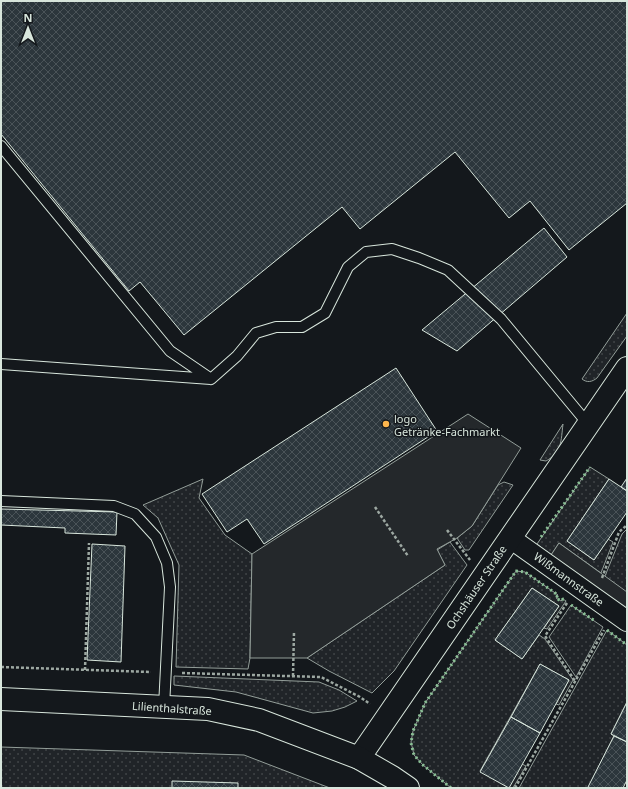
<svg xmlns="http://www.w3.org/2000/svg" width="628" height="789" font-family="'Noto Sans',sans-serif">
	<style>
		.grass { fill: url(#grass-dots); stroke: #939e99 }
		.parking { fill: #24282b; stroke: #939e99 }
		.building { fill: url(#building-cross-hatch); stroke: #d8e6dc }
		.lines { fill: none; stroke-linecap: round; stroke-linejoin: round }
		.service-casing { stroke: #d8e6dc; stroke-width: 12 }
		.minor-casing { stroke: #d8e6dc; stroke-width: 22 }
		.tertiary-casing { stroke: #d8e6dc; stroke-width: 24 }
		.secondary-casing { stroke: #d8e6dc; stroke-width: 24 }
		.path { stroke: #9da8a2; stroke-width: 2.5; stroke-dasharray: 3 2; stroke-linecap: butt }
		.service { stroke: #14181c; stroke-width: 10 }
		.minor { stroke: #14181c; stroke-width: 20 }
		.tertiary { stroke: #14181c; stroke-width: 22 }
		.secondary { stroke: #14181c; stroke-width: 22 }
		.hedge { stroke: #8ac095; stroke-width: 3; stroke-dasharray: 2 3; stroke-linecap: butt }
		.poi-dot { fill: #ffb74d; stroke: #14181c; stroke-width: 1.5 }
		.labels { text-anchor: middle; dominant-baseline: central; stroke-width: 3; stroke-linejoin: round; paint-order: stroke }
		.poi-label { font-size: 11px; fill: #d8e6dc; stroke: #14181c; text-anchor: start }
		.street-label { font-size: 11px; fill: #d8e6dc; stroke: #14181c }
	</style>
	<defs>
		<pattern id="grass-dots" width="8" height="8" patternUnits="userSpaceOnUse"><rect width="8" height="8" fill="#202428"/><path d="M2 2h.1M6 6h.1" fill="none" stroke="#404447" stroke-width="1.8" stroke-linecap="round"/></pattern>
		<pattern id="building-cross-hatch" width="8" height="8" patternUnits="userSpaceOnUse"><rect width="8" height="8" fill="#2c363c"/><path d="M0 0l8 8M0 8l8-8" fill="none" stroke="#4a5358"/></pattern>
	</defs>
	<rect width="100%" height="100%" fill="#14181c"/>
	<path class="grass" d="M627,313V336L597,378C592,382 587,383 582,379Z
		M563,424C561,441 562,452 546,461L540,460Z
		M590,467L609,479L567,541L594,560L608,539L613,542L601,573L559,543L551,555L537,544Z
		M203,479L199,498L225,535L252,554L250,658L248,669L176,667L179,565L158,518L143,505Z
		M504,482L513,485L469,550H465L457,538L472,526L498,485Z
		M627,529V594L598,589L605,576L622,534Z
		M450,542L467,565L394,671L372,693L329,671L307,658L445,565L437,550Z
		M516,571L525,572L558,595L556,598L561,601L563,599L566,601L547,629L544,628L559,606L532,588L495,640L522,659L539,635L545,639L573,680L559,705L556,704L569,680L540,664L480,771L522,764L526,766L513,788H451L423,765L414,755L411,742L413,731L425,703Z
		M571,605L603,627L576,677L549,637Z
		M607,630L627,645V702L611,734L614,736L588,788H519Z
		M174,676L319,682L339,690L357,701L345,707L332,711L313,713L236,692L174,685Z
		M1,747L244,755L330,788H1Z"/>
	<path class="parking" d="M468,414L521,448L472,526L457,538L437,549L445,565L307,658H250L252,554Z
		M559,543L627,592V610L551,555Z"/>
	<path class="building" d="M1,1H627V203L569,250L530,201L509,218L455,152L360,229L342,207L184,335L140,282L129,291L1,134Z
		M544,228L567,257L457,351L422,330Z
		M396,368L437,431L264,544L247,519L227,532L202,494Z
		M627,478V491L621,487Z
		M609,479L627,491V512L594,560L567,541Z
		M1,509L117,512L116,535L65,533V528L1,525Z
		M92,544L125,546L121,662L87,660Z
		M532,588L559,606L522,659L495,640Z
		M540,664L569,680L540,733L511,717Z
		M627,702V742L611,734Z
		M511,717L540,733L509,788L480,772Z
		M614,736L627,742V780L623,788H590L588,787Z
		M172,781L238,783V788H172Z"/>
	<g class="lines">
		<g class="service-casing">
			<path id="service" d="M1,146L170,351L211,379L237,356L256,333L276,327H302L325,313L348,267L366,252L392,249L419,258L448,270L501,319L588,424
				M1,364L211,379
				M1,501L114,506L135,514L156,537L167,563L170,587L164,707"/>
		</g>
		<g class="minor-casing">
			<path id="minor" d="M510,538L627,621"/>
		</g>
		<g class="tertiary-casing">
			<path id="tertiary" d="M359,758L627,368"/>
		</g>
		<g class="secondary-casing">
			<path id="secondary" d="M1,699L208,709L259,720L359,758L392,777L408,788"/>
		</g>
		<path class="path" d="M375,507L408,556
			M447,530L470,560
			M602,578L619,532L627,525
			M567,603L545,636L575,681
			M1,667L151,672
			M85,670L89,543
			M182,673L321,677L360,697L370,704
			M293,676L294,632
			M515,788L604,630"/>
		<use href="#service" class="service"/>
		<use href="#minor" class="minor"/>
		<use href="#tertiary" class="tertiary"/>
		<use href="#secondary" class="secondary"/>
		<path class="hedge" d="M541,537L590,467
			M571,605L595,621
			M607,630L627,645
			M451,788L423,765L414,755L411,743L413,731L425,703L516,571L525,572L558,595L556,598L561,601L563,599L566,601"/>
	</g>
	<circle class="poi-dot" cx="386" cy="424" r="4"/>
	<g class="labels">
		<g class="poi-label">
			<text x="394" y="418">logo<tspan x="394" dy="13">Getränke-Fachmarkt</tspan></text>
		</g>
		<g class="street-label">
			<text transform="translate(569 579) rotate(36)">Wißmannstraße</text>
			<text transform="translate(476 587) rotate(-56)">Ochshäuser Straße</text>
			<text transform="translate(172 708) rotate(4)">Lilienthalstraße</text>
		</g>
	</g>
	<rect width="628" height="789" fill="none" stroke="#d8e6dc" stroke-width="4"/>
	<g transform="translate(28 28)" stroke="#14181c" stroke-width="3" paint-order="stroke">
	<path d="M0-3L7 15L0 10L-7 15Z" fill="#d8e6dc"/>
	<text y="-6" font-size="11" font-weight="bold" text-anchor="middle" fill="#d8e6dc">N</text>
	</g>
</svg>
